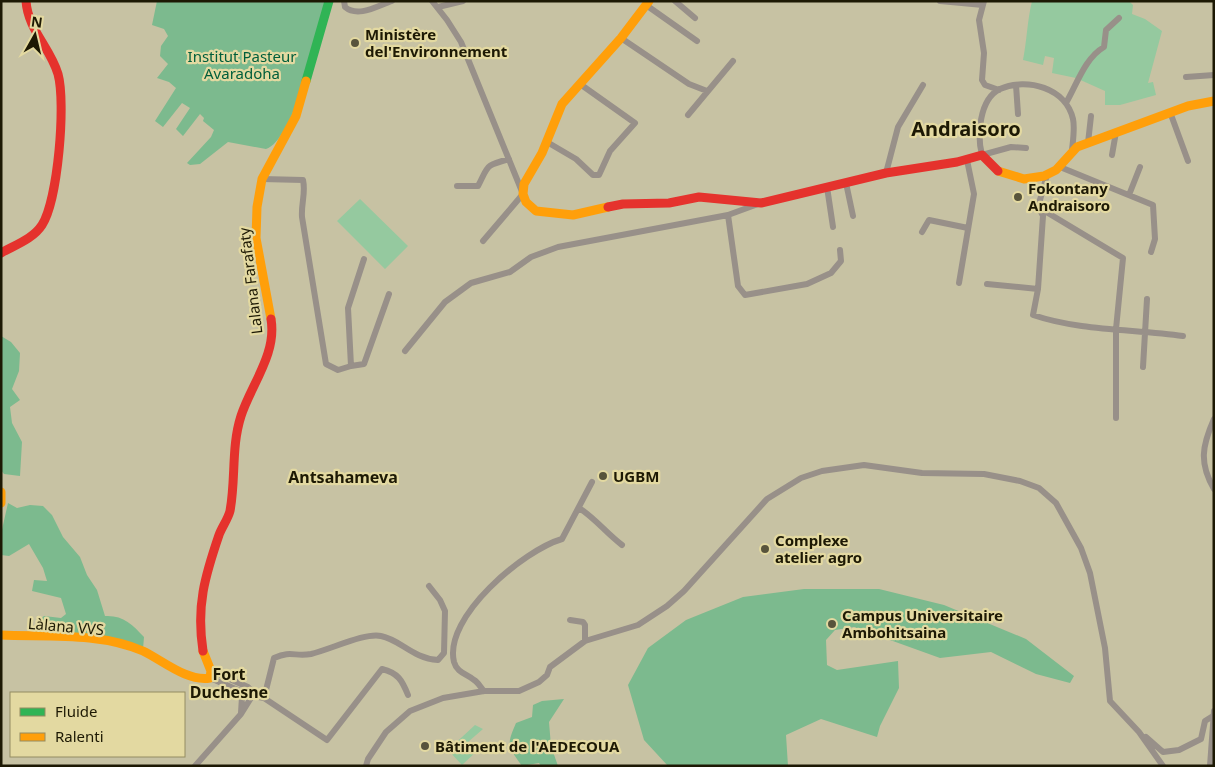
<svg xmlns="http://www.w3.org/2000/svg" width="1215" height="767" font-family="'Noto Sans',sans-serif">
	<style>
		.green { fill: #95c99f }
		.forest { fill: #7cba8e }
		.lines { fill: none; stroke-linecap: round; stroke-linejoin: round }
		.street { stroke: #989089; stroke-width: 6 }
		.fast { stroke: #30b455; stroke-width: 9 }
		.slow { stroke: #ff9f0a; stroke-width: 9 }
		.jam { stroke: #e5322d; stroke-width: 9 }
		.poi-dot { fill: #58543c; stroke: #e3d9a1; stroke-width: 2 }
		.labels { text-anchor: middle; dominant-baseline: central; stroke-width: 4.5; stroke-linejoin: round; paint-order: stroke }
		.poi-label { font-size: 15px; font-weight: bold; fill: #1d1904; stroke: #e3d9a1; text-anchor: start }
		.park-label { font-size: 15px; fill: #015e3b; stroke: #e3d9a1 }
		.street-label { font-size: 15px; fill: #1d1904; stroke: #e3d9a1 }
		.neighbourhood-label { font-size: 16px; font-weight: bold; fill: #1d1904; stroke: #e3d9a1 }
		.district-label { font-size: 20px; font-weight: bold; fill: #1d1904; stroke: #e3d9a1 }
	</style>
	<rect width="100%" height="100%" fill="#c7c2a3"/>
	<path class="green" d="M1032,1H1129L1133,5L1132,14L1145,19L1162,31L1148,83L1153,82L1156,95L1120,105H1105V91L1076,78L1052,73L1054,58L1045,56L1043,65L1023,60C1027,40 1027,22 1032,1Z
		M360,199L408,246L385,269L337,221Z
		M475,725L483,729L468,742L477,751L462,765L448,750Z"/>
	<path class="forest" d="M157,1H328C319,30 294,141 266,149L228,142L200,164L190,165L187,163L211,137L214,130L203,121L204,118L200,114L183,136L176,129L190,108L182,103L163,127L155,121L176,88L169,82L157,78L168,64L160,56L161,46L168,36L164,29L152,25Z
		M1,336L11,342L20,353L19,371L12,389L20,400L10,407L12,423L22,442L20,476L4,474L1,470Z
		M8,503L17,508L30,505L43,506L52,515L63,537L80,557L87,575L97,590L105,616C123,615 132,624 144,637L143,649L35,634L37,622L44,616L61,618L66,614L61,598L32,591L34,580L47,581L43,568L29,544L9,556L1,555V534Z
		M804,589H879L944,605L1026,639L1074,676L1070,683L1036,674L991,652L940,658L854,627L835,630L826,640L827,665L837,670L898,661L899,688L880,726L877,737L821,719L786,735L788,766H668L644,740L628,685L648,648L686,620L743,597Z
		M564,699L549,722L551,746L558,766H541L539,763L522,766C508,746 506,746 516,723L532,717L533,705L542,701Z"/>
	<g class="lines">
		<path class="street" d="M344,1L345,7C358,18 377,6 392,1
			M432,1L447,20L461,42L523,194L483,241
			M675,1L695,18
			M940,1L983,5
			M984,1L979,20L984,53L982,80L985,85L999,90
			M646,5L697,41
			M438,7L463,1
			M621,38L689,84L707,91
			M1186,77L1214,75
			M1016,85L1018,114
			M1066,103C1077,84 1085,58 1104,47L1106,30L1119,18
			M1170,112L1188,161
			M688,115L733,61
			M547,142L576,159L593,175H599L610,151L635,123L580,84
			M1088,143L1091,116
			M1026,148L1011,147L982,155C977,136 979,99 1000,89C1027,77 1066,88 1073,119C1075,128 1073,140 1072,150
			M1112,155L1116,132
			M1060,167L1153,205L1155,239L1151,252
			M886,173L898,127L923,85
			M1047,175L1038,207L1123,258L1116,329V418
			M262,179L303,180C306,193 301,203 302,217L326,364L338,370L351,366L348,308L364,259
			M846,183L853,216
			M457,186H478C489,165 484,166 509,159
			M827,187L833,227
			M1129,195L1140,167
			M1039,208L1043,216L1038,289L1033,315C1080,331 1133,329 1183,336
			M728,215L738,286L745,295L807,284L831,273L841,261L840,250
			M922,232L929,220L968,228
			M959,283L974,194L967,160
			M987,284L1038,289
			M405,351L445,302L471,283L510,272L531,257L558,247L728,215L758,204
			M351,366L364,364L389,294
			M1143,367L1147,299
			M1214,419C1202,446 1199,463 1214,489
			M579,508C595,518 606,533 622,545
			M570,620L583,622L585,625V641
			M210,678L252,696L264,698L327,740L382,669C398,673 402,680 408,695
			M237,690L242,697L241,713
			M484,691C481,688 478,682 474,680C467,674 457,673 454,662C443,617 524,550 562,539L592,482
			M264,698L274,658C292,650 294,657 311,654C329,650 366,632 381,636C401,640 412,658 438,660L444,653L445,611L440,600L429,586
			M1146,737L1163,752L1179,750L1201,739L1205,721L1213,716
			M195,766L241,714L254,693L248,687L211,671
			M366,766L368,759L386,732L410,711L443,698L484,691H519L539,682L547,675L550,667L585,641L638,625L667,606L684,591L767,499L801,478L822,471L864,465L922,473L984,474L1020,481L1039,488L1056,503L1081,548L1090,573L1105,648L1110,701L1139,732L1163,766
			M1210,766L1214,711"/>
		<path class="fast" d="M306,81L329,1"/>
		<path class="slow" d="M998,171L1024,179L1044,176L1056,170L1077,147L1188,106L1214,101
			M608,207L573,215L536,211L526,202L523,194L524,184L542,153L562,104L621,38L649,1
			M271,319L256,238L257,207L262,179L296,116L306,81
			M1,492V503
			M1,635C46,637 100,632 143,651C162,660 187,682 210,678L211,671L203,651"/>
		<path class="jam" d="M608,207L623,204L669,203L699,197L761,203L886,173L957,162L982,155L998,171
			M1,253C15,245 33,239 42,225C58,200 66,103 58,74C50,47 28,30 26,1
			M203,651C196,606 205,576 219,535C222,527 228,519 230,511C236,479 231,447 241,416C251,385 277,354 271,319"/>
	</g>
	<g class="poi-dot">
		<circle cx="355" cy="43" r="5"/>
		<circle cx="1018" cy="197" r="5"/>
		<circle cx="603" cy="476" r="5"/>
		<circle cx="765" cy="549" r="5"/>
		<circle cx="832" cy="624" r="5"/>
		<circle cx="425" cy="746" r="5"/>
	</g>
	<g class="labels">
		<g class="poi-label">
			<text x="365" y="34">Ministère<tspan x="365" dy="17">del'Environnement</tspan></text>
			<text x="1028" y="188">Fokontany<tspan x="1028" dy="17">Andraisoro</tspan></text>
			<text x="613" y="476">UGBM</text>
			<text x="775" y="540">Complexe<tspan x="775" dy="17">atelier agro</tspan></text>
			<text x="842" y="615">Campus Universitaire<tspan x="842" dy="17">Ambohitsaina</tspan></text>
			<text x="435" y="746">Bâtiment de l'AEDECOUA</text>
		</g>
		<g class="park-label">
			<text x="242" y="56">Institut Pasteur<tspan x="242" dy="17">Avaradoha</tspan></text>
		</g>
		<g class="street-label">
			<text transform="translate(250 281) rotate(-97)">Lalana Farafaty</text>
			<text transform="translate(66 626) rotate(5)">Làlana VVS</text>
		</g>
		<g class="neighbourhood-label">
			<text x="343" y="477">Antsahameva</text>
			<text x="229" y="674">Fort<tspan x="229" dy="18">Duchesne</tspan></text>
		</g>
		<g class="district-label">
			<text x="966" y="128">Andraisoro</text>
		</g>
	</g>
	<rect width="1215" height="767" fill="none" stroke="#1d1904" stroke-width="5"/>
	<rect x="10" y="692" width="175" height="65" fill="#e3d9a1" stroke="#948c62"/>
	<rect x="20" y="708" width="25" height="8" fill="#30b455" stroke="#948c62"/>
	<text x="55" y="717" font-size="15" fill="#1d1904">Fluide</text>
	<rect x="20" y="733" width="25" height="8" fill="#ff9f0a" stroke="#948c62"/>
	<text x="55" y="742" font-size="15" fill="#1d1904">Ralenti</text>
	<g transform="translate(35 35) rotate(8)" stroke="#e3d9a1" stroke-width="4" paint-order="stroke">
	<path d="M0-4L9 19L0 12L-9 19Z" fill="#1d1904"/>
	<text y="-8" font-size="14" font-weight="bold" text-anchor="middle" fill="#1d1904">N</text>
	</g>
</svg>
